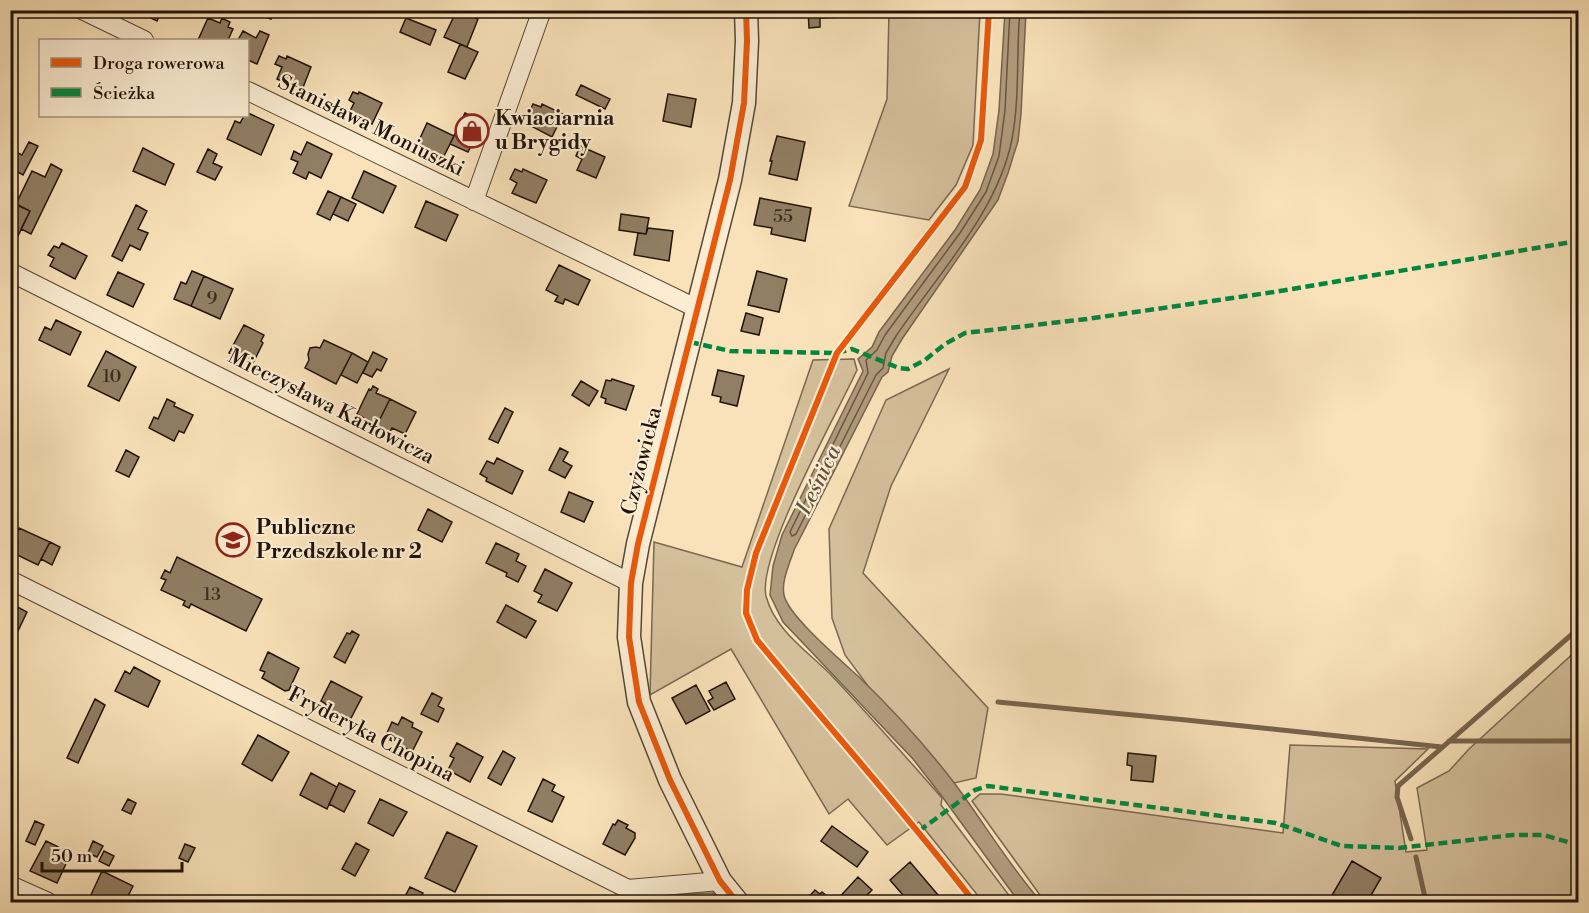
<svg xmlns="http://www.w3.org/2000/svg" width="1589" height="913" font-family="'Libre Bodoni',serif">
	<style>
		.green { fill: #d4bf9b; stroke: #7a6851; stroke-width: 1.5 }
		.water { fill: #b09b7c; stroke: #77644d; stroke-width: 1.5 }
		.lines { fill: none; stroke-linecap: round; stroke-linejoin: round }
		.shore { stroke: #685642; stroke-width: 1.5 }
		.stream { stroke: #77644d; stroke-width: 5 }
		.building { fill: #917e64; stroke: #211207; stroke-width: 1.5 }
		.minor-casing { stroke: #574634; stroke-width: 20 }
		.tertiary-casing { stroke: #574634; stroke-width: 25 }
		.minor { stroke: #fbecd2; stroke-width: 18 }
		.tertiary { stroke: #fbecd2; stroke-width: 22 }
		.quiet { stroke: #00873e; stroke-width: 4.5; stroke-dasharray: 9 4.5; stroke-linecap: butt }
		.cycleway-casing { stroke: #fbecd2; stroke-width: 10 }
		.cycleway { stroke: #e8590c; stroke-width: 6 }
		.labels { text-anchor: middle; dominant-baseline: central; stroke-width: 4.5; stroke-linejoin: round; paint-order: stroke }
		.number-label { font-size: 18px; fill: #3d2d1e }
		.poi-label { font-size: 21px; font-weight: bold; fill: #211207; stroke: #fbecd2; text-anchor: start }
		.street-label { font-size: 21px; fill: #211207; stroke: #fbecd2 }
		.water-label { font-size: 22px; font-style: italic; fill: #61503c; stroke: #fbecd2 }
	</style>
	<rect width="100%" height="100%" fill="#f9e2b9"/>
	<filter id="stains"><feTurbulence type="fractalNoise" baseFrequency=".00333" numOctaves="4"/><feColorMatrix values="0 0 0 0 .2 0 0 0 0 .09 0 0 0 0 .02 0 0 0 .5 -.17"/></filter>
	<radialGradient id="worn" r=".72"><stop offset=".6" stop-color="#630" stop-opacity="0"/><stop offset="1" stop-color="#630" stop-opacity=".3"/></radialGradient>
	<path class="green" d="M889,11H980L973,145L956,185L929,220L849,206L887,99Z
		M854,359L857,370C837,414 757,555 766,596C775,631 809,652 832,676C870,716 906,757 942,798L941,805L1014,902H983L919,822L887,845L848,799L829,814L731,649L650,695L654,542L742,567L813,360Z
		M949,369L891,486L863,573L988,708L976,778L954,783L868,686L845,655L832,618L829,529L886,400Z
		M1578,649V902H1045L972,801L980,794H1001L1283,833L1290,745L1428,749L1395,781L1406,852L1427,850L1417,788L1449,771L1469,749Z
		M713,893L720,902H640L649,895Z"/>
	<path class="water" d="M1005,11H1026L1021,114L1018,141L1008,173L998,200L902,339L892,356L888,372L882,377L794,550C790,563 781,581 784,595C788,616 843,662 860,678C894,711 927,747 955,784C984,823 1009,865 1041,902H1019L941,795L913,759L783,622L770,595L773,566L782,535L863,371L858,359L872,347L879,332L955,230L980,190L993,154L999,110Z"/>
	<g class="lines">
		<path class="shore" d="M1010,10L1005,110L999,156L986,192L960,233L885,335L877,350L866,360L868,373L790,532L792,536L796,534L876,375L883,368L886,353L896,336C937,275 998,212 1012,139C1020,97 1016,53 1020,10"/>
		<path class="stream" d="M998,702L1186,720L1442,747
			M1449,741H1578
			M1411,839L1397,797L1398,786L1578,629
			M1416,857L1426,902"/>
	</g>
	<path class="building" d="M135,10H162L157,21Z
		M257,10H274L271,19L256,14Z
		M457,10L478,19L467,47L444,37Z
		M808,10H843V17L820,18V27L809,28Z
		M208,18L220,23L222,18L230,22L228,27L233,29L228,40H198Z
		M406,18L436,30L430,45L400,32Z
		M243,31L256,38L260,31L269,35L257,64L248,60V40H238Z
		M460,44L478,52L465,79L448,72Z
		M279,56L286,59L287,56L311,67L302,90L277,79L282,67L275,64Z
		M581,85L610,99L605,109L576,95Z
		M353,92L358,94L359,92L382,103L372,124L349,113L354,103L349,100Z
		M668,94L696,99L691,127L663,121Z
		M533,104L541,107L542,104L563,114L552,137L531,126L535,116L529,113Z
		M248,113L274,125L261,155L227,139L235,121L240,123L244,116H248Z
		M465,113L483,122L468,152L450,144Z
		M427,123L454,136L442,160L429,153L427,158L418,154L421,149L416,147Z
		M777,136L805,142L797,180L769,174L772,161H770Z
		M29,142L38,146L23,175L14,170L15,167L10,165V162L16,152L22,155Z
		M307,142L332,154L321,178L309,172L306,179L293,173L298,162L291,159L294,151L301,155Z
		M580,146L605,157L596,178L577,170L582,159L576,156Z
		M143,148L174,164L165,185L133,171Z
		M208,149L217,154L213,163L222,167L215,180L197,172Z
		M51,164L62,170L31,234L21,229L30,211L16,204L32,171L45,177Z
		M515,169L522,172L523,169L547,180L536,203L512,193L517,183L510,179Z
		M364,171L396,186L383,213L352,198Z
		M328,191L341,197L330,220L317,214Z
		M341,197L356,204L348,221L333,214Z
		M760,198L811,208L805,241L771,234L772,228L754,225Z
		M426,201L458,215L446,241L415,227Z
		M10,202L30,211L16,240L10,237Z
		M136,205L147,211L138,229L148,233L140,250L130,245L122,261L112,256Z
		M621,214L649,218L646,234L619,230Z
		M648,228L673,231L669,261L634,255L638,233L646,234Z
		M62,243L87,256L75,279L50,266L54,258L48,255L54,246L59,248Z
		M559,265L590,280L578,305L565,299L563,304L555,301L558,296L546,290Z
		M192,271L204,276L191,306L174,299L181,282L186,284Z
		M757,271L787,279L779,312L748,305Z
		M118,272L144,284L133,307L107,295Z
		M204,276L233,289L220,319L191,306Z
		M746,313L763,318L759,335L741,331Z
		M56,320L81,332L70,355L39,340L45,327L51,330Z
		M244,325L264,335L261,341L263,343L252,365L229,353Z
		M324,340L352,353L336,384L305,368L309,360L308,354L310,348L316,347L320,348Z
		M106,351L136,367L119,401L88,386Z
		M373,352L387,359L381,371L377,369L372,377L363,373Z
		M352,353L368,362L357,383L341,375Z
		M718,370L744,376L737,406L720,402L721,397L712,395Z
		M612,379L634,386L626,410L605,403L606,399L601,397L606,380L611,381Z
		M581,381L598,391L589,406L572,395Z
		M373,386L378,389L376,393L390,399L376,427L362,421L364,418L357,414L369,389L371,390Z
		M167,399L175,403L174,406L193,415L184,433L179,431L174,441L149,428L154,417L158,419Z
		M390,399L416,412L405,434L392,428L389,434L376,427Z
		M505,408L513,412L498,443L489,439Z
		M560,448L568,452L563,461L572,466L565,478L549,470Z
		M126,450L139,457L129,477L116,471Z
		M497,458L523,471L512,494L486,481L487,478L480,474L487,461L494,464Z
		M569,492L593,502L584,522L561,512Z
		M428,509L452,522L442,542L418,530Z
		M19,528L50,542L38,565L13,553L18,542L13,540Z
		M50,542L60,547L52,565L41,559Z
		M496,543L519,554L516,561L526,566L518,582L506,576L507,573L486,563Z
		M177,557L262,599L246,631L191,604L189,608L183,605L185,601L161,590L166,580L161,578L165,570L170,573Z
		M545,569L572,583L557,611L538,602L542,595L534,591Z
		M10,603L27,612L16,635L13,634L12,638Z
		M506,605L536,621L526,638L497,622Z
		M352,631L359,635L345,663L334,657L347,633L350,634Z
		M268,652L299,668L289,690L285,691L262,678L265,672L260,670Z
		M134,667L160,681L148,707L115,691L125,671L130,674Z
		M331,681L362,697L349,722L324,709L326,704L321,701Z
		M726,682L735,699L714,710L708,701L713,698L709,691Z
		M696,685L710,711L686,724L672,698Z
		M432,693L442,698L438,706L444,709L438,722L421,714Z
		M95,699L105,705L78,763L67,758Z
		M402,717L413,723L412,727L422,732L412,752L390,740L391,737L386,735L392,722L398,725Z
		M258,735L289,752L272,781L242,764Z
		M457,743L483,757L470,782L448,770L454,758L450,756Z
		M503,751L515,758L501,785L488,778Z
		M1128,753L1156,756L1153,782L1131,780L1132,766L1127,765Z
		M311,773L337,787L327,809L300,795Z
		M543,779L555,785L552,791L564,797L552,822L528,811Z
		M339,783L355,791L344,812L329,804Z
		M128,799L136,803L131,814L122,810Z
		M380,799L407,812L393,836L368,823Z
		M618,820L628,825L626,828L635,833V838L625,855L603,844L613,824L615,825Z
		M35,821L44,825L35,845L26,841Z
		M832,826L868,852L857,867L821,841Z
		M447,832L477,846L455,892L425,878Z
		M46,841L71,853L57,883L30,871Z
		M93,841L103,846L97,857L88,853Z
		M356,843L369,850L355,876L342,869Z
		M185,844L195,848L188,862L179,858Z
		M104,851L114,856L109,866L99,861Z
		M1352,861L1381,878L1367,902H1328Z
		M910,862L944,902H909L890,880Z
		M102,871L133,886L125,902H96L89,899Z
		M858,877L872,890L860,902H835Z
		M410,887L423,893L418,902H402Z
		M815,890L820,894L822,892L834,902H804Z"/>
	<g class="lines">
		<g class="minor-casing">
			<path id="minor" d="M82,10L144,40
				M248,91L698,309
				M474,201L542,10
				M10,272L631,583
				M10,580L628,889L720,881
				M10,885L48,902"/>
		</g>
		<g class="tertiary-casing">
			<path id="tertiary" d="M737,902L720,881L670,780L639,702L629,637L631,583L638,544L730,180L744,103L747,41L746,10"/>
		</g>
		<use href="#minor" class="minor"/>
		<use href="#tertiary" class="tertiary"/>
		<path class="quiet" d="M690,342L730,351L837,353L852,349L899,368L908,369L925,360L945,344L965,333L1087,319L1274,292L1578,241
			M919,831L975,790L988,786L1276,823L1342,846L1399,848L1513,835H1544L1578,845"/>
		<g class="cycleway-casing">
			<path id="cycleway" d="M737,902L720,881L670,780L639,702L629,637L631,583L638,544L730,180L744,103L747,41L746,10
				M974,902C905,812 829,728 757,640L746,613L747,590L756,553L837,353L965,187L981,140L989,10"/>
		</g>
		<use href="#cycleway" class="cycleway"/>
	</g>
	<defs>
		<g id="shop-ring" transform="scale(1.725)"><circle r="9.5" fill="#fbecd2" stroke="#8f2418" stroke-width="1.5"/><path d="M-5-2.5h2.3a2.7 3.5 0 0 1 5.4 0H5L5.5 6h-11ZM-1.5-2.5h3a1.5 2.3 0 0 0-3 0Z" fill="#8f2418"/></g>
		<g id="school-ring" transform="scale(1.725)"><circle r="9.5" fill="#fbecd2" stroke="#8f2418" stroke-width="1.5"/><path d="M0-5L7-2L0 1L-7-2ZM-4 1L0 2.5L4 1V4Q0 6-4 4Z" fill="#8f2418"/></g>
	</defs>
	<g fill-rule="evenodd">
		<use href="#shop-ring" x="472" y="131"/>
		<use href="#school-ring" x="233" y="540"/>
	</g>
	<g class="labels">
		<g class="number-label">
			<text x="783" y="216">55</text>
			<text x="212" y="298">9</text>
			<text x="112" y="376">10</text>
			<text x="212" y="594">13</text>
		</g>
		<g class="poi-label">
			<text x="495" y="119">Kwiaciarnia<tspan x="495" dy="24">u Brygidy</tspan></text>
			<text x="256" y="528">Publiczne<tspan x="256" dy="24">Przedszkole nr 2</tspan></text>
		</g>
		<g class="street-label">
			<text transform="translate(371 126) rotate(26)">Stanisława Moniuszki</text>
			<text transform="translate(331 407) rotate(27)">Mieczysława Karłowicza</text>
			<text transform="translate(642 461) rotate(-76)">Czyżowicka</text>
			<text transform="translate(371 735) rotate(27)">Fryderyka Chopina</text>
		</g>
		<g class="water-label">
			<text transform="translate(819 480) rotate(-64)">Leśnica</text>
		</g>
	</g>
	<rect width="1589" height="913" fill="none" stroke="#f9e2b9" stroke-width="36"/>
	<rect x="12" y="12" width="1565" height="889" fill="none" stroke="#211207" stroke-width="3"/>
	<rect x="18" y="18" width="1553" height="877" fill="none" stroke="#211207" stroke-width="1.5"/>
	<rect x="39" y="39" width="210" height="78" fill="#fbecd2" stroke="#a49581" stroke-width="1.5"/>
	<rect x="51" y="58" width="30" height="9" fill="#e8590c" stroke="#a49581" stroke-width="1.5"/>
	<text x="93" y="69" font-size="18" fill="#211207">Droga rowerowa</text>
	<rect x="51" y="88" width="30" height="9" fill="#00873e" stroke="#a49581" stroke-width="1.5"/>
	<text x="93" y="99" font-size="18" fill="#211207">Ścieżka</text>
	<path d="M42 862v9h140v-9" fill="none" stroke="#211207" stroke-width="3"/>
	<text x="51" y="862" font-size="18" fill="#211207" stroke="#fbecd2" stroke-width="4.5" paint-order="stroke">50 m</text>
	<rect width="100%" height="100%" filter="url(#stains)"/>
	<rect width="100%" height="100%" fill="url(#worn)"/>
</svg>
